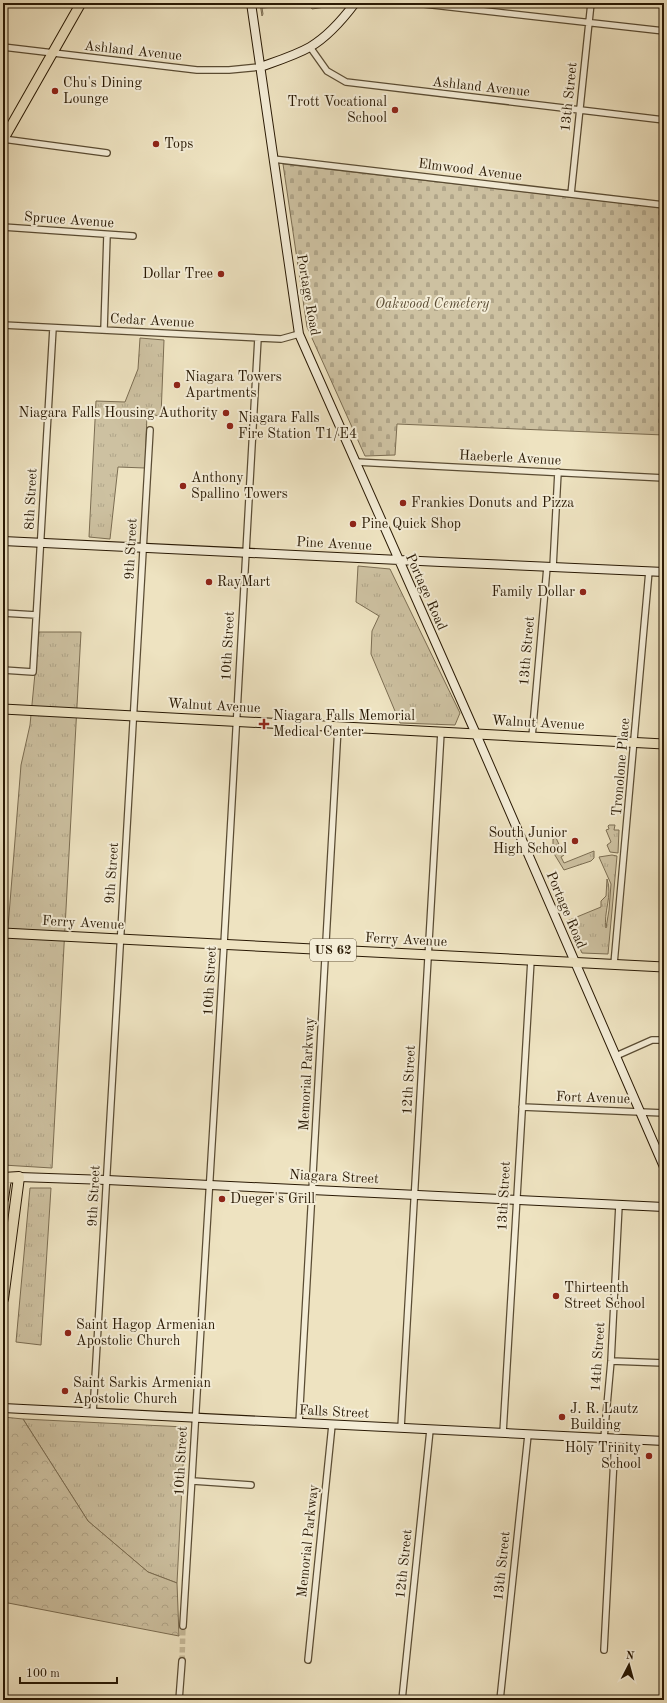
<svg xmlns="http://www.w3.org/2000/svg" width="667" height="1703" font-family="'Old Standard TT',serif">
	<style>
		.grass { fill: url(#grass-tufts); stroke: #7b6d52 }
		.forest { fill: url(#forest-crowns); stroke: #7b6d52 }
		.cemetery { fill: url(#cemetery-stones); stroke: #7b6d52 }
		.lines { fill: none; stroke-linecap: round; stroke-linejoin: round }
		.street-tunnel { stroke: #c7bb9b; stroke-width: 5.5; stroke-dasharray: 5.5 3; stroke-linecap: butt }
		.street-casing { stroke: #5a4c33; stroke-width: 8 }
		.secondary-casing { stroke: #291904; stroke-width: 10 }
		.primary-casing { stroke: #291904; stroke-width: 11 }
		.highway-casing { stroke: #291904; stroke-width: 12 }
		.street { stroke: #f4edd7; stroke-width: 5.5 }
		.secondary { stroke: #f4edd7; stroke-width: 8 }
		.primary { stroke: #eee3c1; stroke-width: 9 }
		.highway { stroke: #eee3c1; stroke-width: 10 }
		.poi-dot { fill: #8f2418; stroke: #f4edd7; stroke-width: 1.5 }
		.labels { text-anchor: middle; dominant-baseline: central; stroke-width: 4; stroke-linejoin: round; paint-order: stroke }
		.shield { fill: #f4edd7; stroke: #665943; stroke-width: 1 }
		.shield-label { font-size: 13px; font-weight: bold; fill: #291904 }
		.street-label { font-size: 14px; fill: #291904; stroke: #f4edd7 }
		.poi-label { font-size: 14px; fill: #291904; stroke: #f4edd7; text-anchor: start }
		.park-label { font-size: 14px; font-style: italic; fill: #5a4b33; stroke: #f4edd7 }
	</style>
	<defs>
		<pattern id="grass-tufts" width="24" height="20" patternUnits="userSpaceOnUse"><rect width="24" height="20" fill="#cdc1a1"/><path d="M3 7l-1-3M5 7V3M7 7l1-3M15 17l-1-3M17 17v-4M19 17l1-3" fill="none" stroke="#b0a589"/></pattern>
		<pattern id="forest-crowns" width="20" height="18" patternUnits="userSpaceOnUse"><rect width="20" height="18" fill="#cdc1a1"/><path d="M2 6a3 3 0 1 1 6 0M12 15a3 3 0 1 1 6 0" fill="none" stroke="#b0a589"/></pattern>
		<pattern id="cemetery-stones" width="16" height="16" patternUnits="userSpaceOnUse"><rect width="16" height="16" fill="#cdc1a1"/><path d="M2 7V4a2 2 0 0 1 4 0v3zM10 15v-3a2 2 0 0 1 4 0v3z" fill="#b0a589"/></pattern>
	</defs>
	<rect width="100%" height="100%" fill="#eee3c1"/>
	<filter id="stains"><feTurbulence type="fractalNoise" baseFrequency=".005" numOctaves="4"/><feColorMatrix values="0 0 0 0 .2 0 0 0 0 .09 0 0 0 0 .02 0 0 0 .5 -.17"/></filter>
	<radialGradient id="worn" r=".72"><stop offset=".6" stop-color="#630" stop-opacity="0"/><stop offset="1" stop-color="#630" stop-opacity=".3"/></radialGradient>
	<path class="grass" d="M260,3H328L325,7L312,9L309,4L262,8L263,14L262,16Z
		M140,338L164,340L161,416L147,414L145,468L118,467L110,539L89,537L96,401L125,402L138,369Z
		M358,566L390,569L460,713L455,725L400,723L371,654L372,631L379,616L356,602Z
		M39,632H81L52,1168L3,1165V990L21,765L30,725Z
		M609,825H615L614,830H619L618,853L610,852L607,845L611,842L606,830L609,829L608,826Z
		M556,838L564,855L561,857L564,863L594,851V858L591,861L564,870L553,852V839Z
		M612,855L617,856L608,954L582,953L567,921L601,907V901L606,896L607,879C613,895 603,913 606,928L609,910L611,884L599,857Z
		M30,1188H51L41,1345L16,1342Z
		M23,1419L185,1427L177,1583L148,1572L88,1521Z"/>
	<path class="forest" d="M3,1417L23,1419L88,1521L148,1572L177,1583L179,1636L3,1602Z"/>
	<path class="cemetery" d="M283,164L664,208V435L397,424L395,455L365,456L307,327Z"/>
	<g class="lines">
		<path class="street-tunnel" d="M182,1661L183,1626"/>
		<g class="street-casing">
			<path id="street" d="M415,3L664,31
				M3,47L197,70H229L260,67
				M310,47L327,71L346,82L664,120
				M3,139L107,153
				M273,159L664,205
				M571,194L591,3
				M3,227L133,236
				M3,325L281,339L299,334
				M104,330L107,235
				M356,462L664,478
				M553,567L558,472
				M3,613L36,615
				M3,670L33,672L53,328
				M532,737L547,567
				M614,964L649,571
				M616,1056L652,1040H664
				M522,1107L664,1113
				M611,1361L664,1363
				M93,1413L150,430
				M299,1423L338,727
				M401,1428L441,732
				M503,1433L531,960
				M604,1438L611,1361L619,1205
				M193,1481L251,1485
				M183,1626L224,944L258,338
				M604,1650L615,1439
				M308,1660L332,1425
				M179,1700L182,1661
				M402,1700L430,1430
				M500,1700L528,1435"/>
		</g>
		<g class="secondary-casing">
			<path id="secondary" d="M251,3L299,334L476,734L664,1167
				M260,67C277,61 294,56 310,47C327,37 343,19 355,3
				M3,541L441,562L664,572
				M19,1177L107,1180L664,1207
				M3,1408L664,1441"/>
		</g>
		<g class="primary-casing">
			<path id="primary" d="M3,140L81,3
				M3,709L664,744
				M3,933L664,967"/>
		</g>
		<g class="highway-casing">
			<path id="highway" d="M3,1178L19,1177L3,1299
				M3,1199L6,1178"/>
		</g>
		<use href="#street" class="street"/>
		<use href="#secondary" class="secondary"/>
		<use href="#primary" class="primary"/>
		<use href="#highway" class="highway"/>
	</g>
	<g class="poi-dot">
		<circle cx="55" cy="91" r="4"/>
		<circle cx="395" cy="110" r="4"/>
		<circle cx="156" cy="144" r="4"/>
		<circle cx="221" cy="274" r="4"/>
		<circle cx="177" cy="385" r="4"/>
		<circle cx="226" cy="413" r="4"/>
		<circle cx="230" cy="426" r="4"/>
		<circle cx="183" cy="486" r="4"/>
		<circle cx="403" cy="503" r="4"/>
		<circle cx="353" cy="524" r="4"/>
		<circle cx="209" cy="582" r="4"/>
		<circle cx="583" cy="592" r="4"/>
		<path d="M262 718h4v4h4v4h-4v4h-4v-4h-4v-4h4z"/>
		<circle cx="575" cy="841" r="4"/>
		<circle cx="222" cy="1199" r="4"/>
		<circle cx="556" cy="1296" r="4"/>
		<circle cx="68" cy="1333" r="4"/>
		<circle cx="65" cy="1391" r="4"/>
		<circle cx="562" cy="1417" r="4"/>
		<circle cx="649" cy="1456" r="4"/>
	</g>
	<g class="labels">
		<rect class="shield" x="310" y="939" width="46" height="22" rx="3"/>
		<g class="shield-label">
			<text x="333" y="950">US 62</text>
		</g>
		<g class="street-label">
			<text transform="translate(133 51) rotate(6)">Ashland Avenue</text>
			<text transform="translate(481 87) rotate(6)">Ashland Avenue</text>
			<text transform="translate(569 97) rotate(-84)">13th Street</text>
			<text transform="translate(470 170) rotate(7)">Elmwood Avenue</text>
			<text transform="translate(69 220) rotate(4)">Spruce Avenue</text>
			<text transform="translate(308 295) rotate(80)">Portage Road</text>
			<text transform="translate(152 321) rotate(3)">Cedar Avenue</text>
			<text transform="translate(510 458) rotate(3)">Haeberle Avenue</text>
			<text transform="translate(31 499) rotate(-87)">8th Street</text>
			<text transform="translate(334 544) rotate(3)">Pine Avenue</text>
			<text transform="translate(131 549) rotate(-87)">9th Street</text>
			<text transform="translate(426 592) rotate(66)">Portage Road</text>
			<text transform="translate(228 646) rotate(-87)">10th Street</text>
			<text transform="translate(527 651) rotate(-85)">13th Street</text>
			<text transform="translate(214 706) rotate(3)">Walnut Avenue</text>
			<text transform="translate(538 723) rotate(3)">Walnut Avenue</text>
			<text transform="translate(621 767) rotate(-85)">Tronolone Place</text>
			<text transform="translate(112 873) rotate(-86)">9th Street</text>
			<text transform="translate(566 910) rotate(67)">Portage Road</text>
			<text transform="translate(83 923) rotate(3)">Ferry Avenue</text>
			<text transform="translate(406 940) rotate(3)">Ferry Avenue</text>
			<text transform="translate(210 981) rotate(-87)">10th Street</text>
			<text transform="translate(307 1074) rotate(-87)">Memorial Parkway</text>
			<text transform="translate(409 1080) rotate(-87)">12th Street</text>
			<text transform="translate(593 1098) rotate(2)">Fort Avenue</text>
			<text transform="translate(334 1177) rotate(3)">Niagara Street</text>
			<text transform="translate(94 1196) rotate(-87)">9th Street</text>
			<text transform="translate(504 1196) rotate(-87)">13th Street</text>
			<text transform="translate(598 1357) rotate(-86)">14th Street</text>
			<text transform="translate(334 1412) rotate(3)">Falls Street</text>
			<text transform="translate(181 1461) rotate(-87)">10th Street</text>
			<text transform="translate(308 1541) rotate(-84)">Memorial Parkway</text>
			<text transform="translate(404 1564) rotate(-84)">12th Street</text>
			<text transform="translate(502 1566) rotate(-84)">13th Street</text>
		</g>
		<g class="poi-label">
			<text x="63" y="83">Chu's Dining<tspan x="63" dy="16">Lounge</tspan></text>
			<text x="387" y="102" text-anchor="end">Trott Vocational<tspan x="387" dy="16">School</tspan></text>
			<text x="164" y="144">Tops</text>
			<text x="213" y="274" text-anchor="end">Dollar Tree</text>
			<text x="185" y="377">Niagara Towers<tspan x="185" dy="16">Apartments</tspan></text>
			<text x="218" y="413" text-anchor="end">Niagara Falls Housing Authority</text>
			<text x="238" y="418">Niagara Falls<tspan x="238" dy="16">Fire Station T1/E4</tspan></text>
			<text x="191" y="478">Anthony<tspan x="191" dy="16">Spallino Towers</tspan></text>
			<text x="411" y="503">Frankies Donuts and Pizza</text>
			<text x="361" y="524">Pine Quick Shop</text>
			<text x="217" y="582">RayMart</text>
			<text x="575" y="592" text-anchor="end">Family Dollar</text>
			<text x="273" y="716">Niagara Falls Memorial<tspan x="273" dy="16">Medical Center</tspan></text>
			<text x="567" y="833" text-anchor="end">South Junior<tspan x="567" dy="16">High School</tspan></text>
			<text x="230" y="1199">Dueger's Grill</text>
			<text x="564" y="1288">Thirteenth<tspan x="564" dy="16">Street School</tspan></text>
			<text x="76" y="1325">Saint Hagop Armenian<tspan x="76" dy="16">Apostolic Church</tspan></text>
			<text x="73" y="1383">Saint Sarkis Armenian<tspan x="73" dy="16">Apostolic Church</tspan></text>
			<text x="570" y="1409">J. R. Lautz<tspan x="570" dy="16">Building</tspan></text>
			<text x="641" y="1448" text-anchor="end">Holy Trinity<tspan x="641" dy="16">School</tspan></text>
		</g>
		<g class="park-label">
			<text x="432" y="304">Oakwood Cemetery</text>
		</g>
	</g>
	<rect width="667" height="1703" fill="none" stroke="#eee3c1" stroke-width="16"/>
	<rect x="4" y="4" width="659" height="1695" fill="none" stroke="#291904" stroke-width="2"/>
	<rect x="8" y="8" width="651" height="1687" fill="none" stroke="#291904"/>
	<g transform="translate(629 1665) rotate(6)" stroke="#f4edd7" stroke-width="3" paint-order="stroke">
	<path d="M0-3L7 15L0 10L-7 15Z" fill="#291904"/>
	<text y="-6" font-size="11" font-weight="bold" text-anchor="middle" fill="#291904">N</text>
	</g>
	<path d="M20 1677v6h97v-6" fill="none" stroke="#291904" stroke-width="2"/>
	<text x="26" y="1677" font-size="12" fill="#291904" stroke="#f4edd7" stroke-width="3" paint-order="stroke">100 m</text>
	<rect width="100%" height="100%" filter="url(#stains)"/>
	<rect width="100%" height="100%" fill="url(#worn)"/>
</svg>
